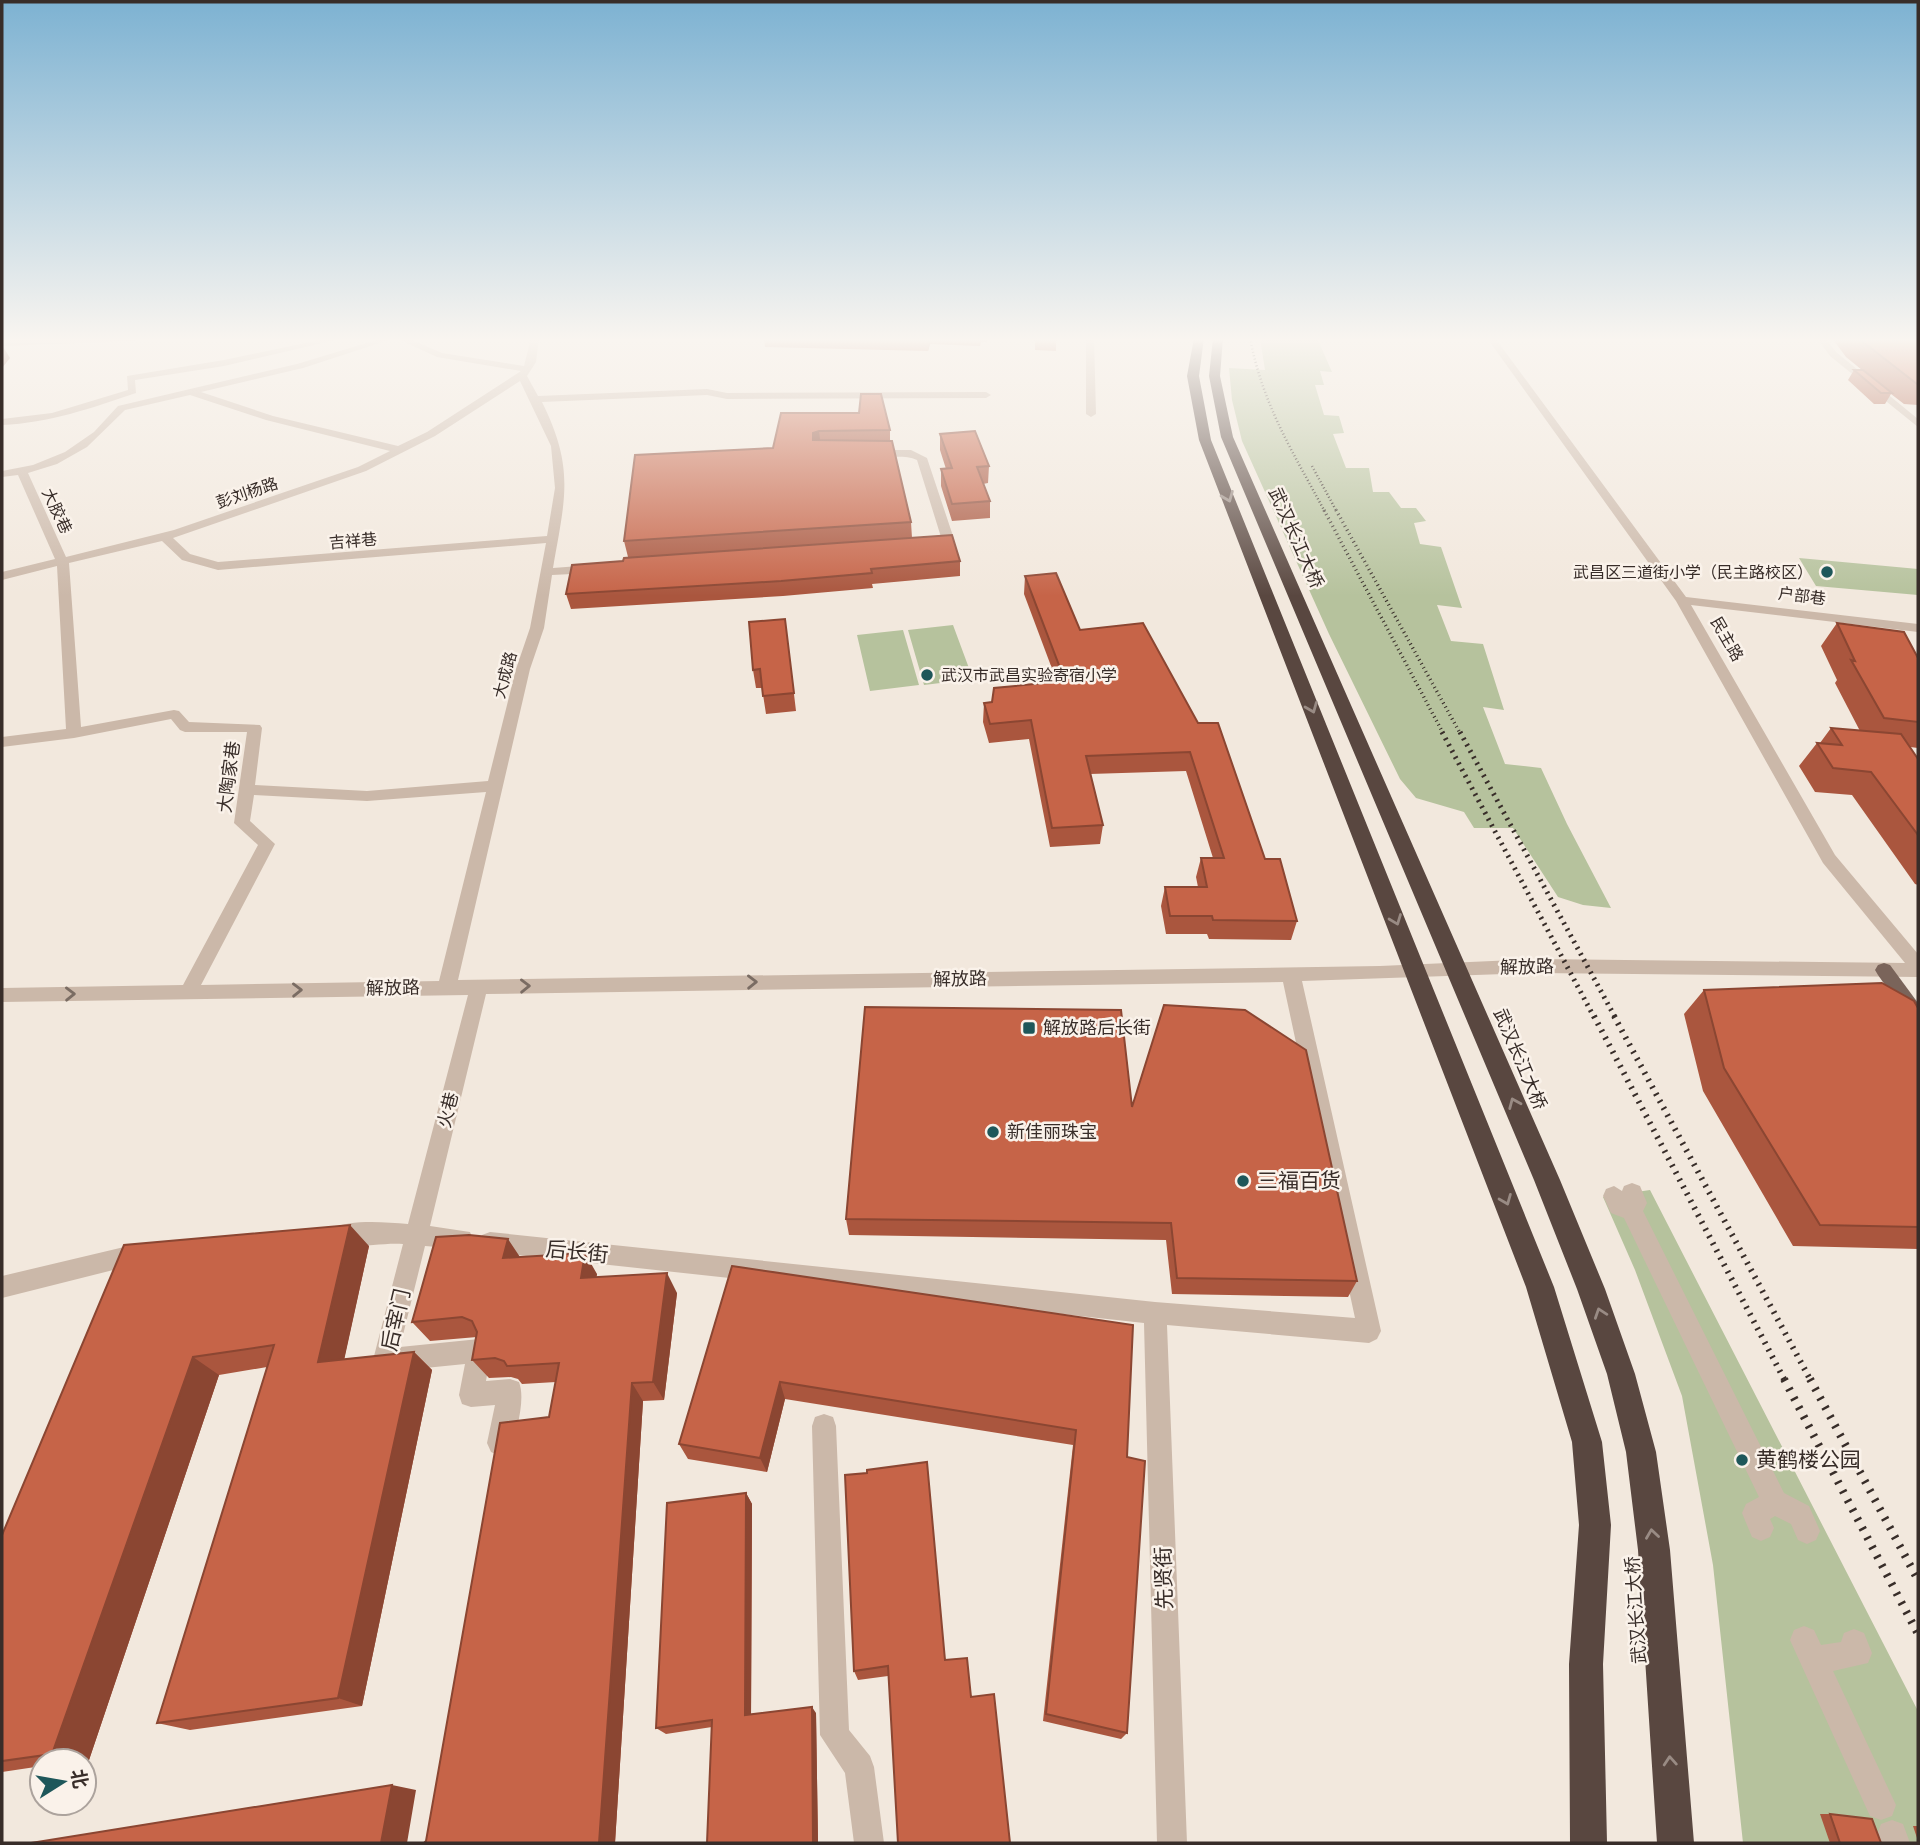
<svg xmlns="http://www.w3.org/2000/svg" width="1920" height="1845" font-family="'Fira Sans','Noto Sans SC',sans-serif">
	<style>
		.green { fill: #b6c29d }
		.lines { fill: none; stroke-linecap: round; stroke-linejoin: round }
		.minor { fill: #cbb8a9; fill-rule: evenodd }
		.major { fill: #7a645a; fill-rule: evenodd }
		.highway { fill: #594740; fill-rule: evenodd }
		.rail-far4 { stroke: #382d29; stroke-width: 2.5; stroke-dasharray: 1 2.5; stroke-linecap: butt }
		.rail-far3 { stroke: #382d29; stroke-width: 3.5; stroke-dasharray: 1 3.5; stroke-linecap: butt }
		.rail-far2 { stroke: #382d29; stroke-width: 5; stroke-dasharray: 2 5; stroke-linecap: butt }
		.rail-far1 { stroke: #382d29; stroke-width: 6; stroke-dasharray: 2 6; stroke-linecap: butt }
		.rail { stroke: #382d29; stroke-width: 8; stroke-dasharray: 2.5 8; stroke-linecap: butt }
		.wall { fill: #aa563e }
		.shaded-wall { fill: #8b4632 }
		.building { fill: #c66448; stroke: #8b4632; stroke-width: 2 }
		.oneway { stroke: #998b84 }
		.oneway2 { stroke: #7a6c63 }
		.poi-dot { fill: #1e575a; stroke: #faf2ea; stroke-width: 2.5 }
		.labels { text-anchor: middle; dominant-baseline: central; stroke-width: 5; stroke-linejoin: round; paint-order: stroke }
		.far-street-label { font-size: 16px; fill: #382d29; stroke: #faf2ea }
		.far-poi-label { font-size: 16px; fill: #382d29; stroke: #faf2ea; text-anchor: end }
		.street-label { font-size: 18px; fill: #382d29; stroke: #faf2ea }
		.poi-label { font-size: 18px; fill: #382d29; stroke: #faf2ea; text-anchor: start }
		.near-poi-label { font-size: 21px; fill: #382d29; stroke: #faf2ea; text-anchor: start }
		.near-street-label { font-size: 21px; fill: #382d29; stroke: #faf2ea }
	</style>
	<rect width="100%" height="100%" fill="#f2e8dd"/>
	<path class="green" d="M1260,338H1317L1332,372L1320,371L1324,385H1315L1324,415L1339,416L1344,433L1333,434L1346,468H1369L1373,492H1389L1401,508H1416L1426,521L1414,523L1420,544L1441,547L1462,608L1437,605L1451,641L1483,644L1504,710L1483,707L1505,764L1541,768L1567,824L1611,908L1583,905L1558,897L1513,828H1474L1464,812L1416,798L1400,779L1329,634L1242,441L1232,400L1229,368L1265,370Z
		M1799,558L1918,569V595L1816,586Z
		M953,625L973,679L924,685L908,630Z
		M903,630L919,685L870,691L857,635Z
		M1650,1190L1918,1711V1843H1743L1713,1565L1682,1396L1635,1270L1603,1197Z"/>
	<g class="lines">
		<path class="minor" d="M72,338H138L134,341L2,346V340Z
			M329,338H344L224,366L135,380L136,393C92,408 49,423 2,425V419L52,413L128,390L127,376L224,360Z
			M383,338H395L303,368L201,392L273,416L398,446L427,432L521,371L437,357L396,338H407L442,353L524,366L531,338H539L536,362L527,376L538,396L707,389L727,393L986,392L991,395L986,398L727,399L707,395L542,402C575,469 565,498 553,568L592,565L598,569L592,573L552,575L544,628L530,669L458,980L1380,966L1537,959L1905,963L1823,863L1676,601L1487,338H1495L1686,597L1918,624V632L1691,605L1835,855L1918,954V977L1537,973L1302,981L1381,1331L1377,1339L1369,1343L1167,1325L1187,1843H1157L1144,1323L490,1252L482,1249L479,1242L482,1235L490,1232L1155,1302L1355,1318L1283,982L486,994L430,1226L470,1232L473,1239L470,1246L462,1249L425,1246L400,1347L479,1339L487,1343L491,1351L486,1381L510,1379L519,1382C526,1400 516,1434 509,1452L500,1456L491,1452L487,1443L495,1405L471,1407L462,1404L459,1395L465,1364L385,1372L377,1368L373,1360L403,1244C381,1242 347,1251 328,1243L325,1236L328,1229C352,1219 383,1222 408,1224L468,995L2,1002V988L183,985L258,845L234,823L247,732H185L180,730L171,719L74,738L2,747V737L66,729L57,566L2,580V572L55,559L18,475L2,477V471L33,465L65,452L94,432L118,406L297,364ZM520,381L551,446L555,488L547,536L218,562L190,554L173,538L366,471L435,436ZM190,395L266,420L390,451L358,467L174,530L66,557L28,473L57,464L87,447L125,410ZM162,541L182,560L218,570L546,543L530,628L516,669L488,781L367,791L255,785L262,728L260,725L189,722L179,711L174,710L81,727L69,563ZM486,792L439,981L201,985L275,844L250,821L254,795L367,801Z
			M1086,338H1094L1096,414L1091,417L1086,414Z
			M1817,338H1825L1836,352L1918,419V427L1830,356Z
			M911,450L927,458L954,539L935,548H927V542L941,537L917,460C902,453 881,461 868,453L873,450Z
			M1632,1183L1640,1186L1647,1203L1643,1211L1784,1493L1809,1506L1820,1531L1816,1540L1807,1544L1798,1540L1791,1524L1775,1516L1770,1519L1774,1528L1770,1537L1761,1541L1752,1537L1742,1513L1746,1504L1759,1497L1624,1218L1611,1213L1603,1196L1606,1189L1614,1186L1622,1191L1624,1186Z
			M141,1243L149,1247L152,1254L149,1261L2,1298V1276Z
			M824,1414L833,1417L836,1426L849,1730L870,1756L874,1767L884,1843H854L845,1773L820,1735L812,1426L815,1417Z
			M1804,1626L1814,1630L1821,1645L1841,1642L1844,1633L1854,1629L1864,1633L1872,1653L1868,1663L1833,1671L1896,1805L1892,1816L1881,1820L1870,1816L1790,1640L1794,1630Z
			M1892,1820L1903,1824L1910,1843H1880L1877,1835L1881,1824Z"/>
		<path class="major" d="M1884,963L1890,965L1918,1003V1024L1911,1022L1878,975L1875,970L1878,965Z"/>
		<path class="highway" d="M1194,338H1204L1199,376L1211,440L1554,1287L1602,1442L1611,1525L1603,1664L1607,1843H1570L1569,1664L1579,1525L1572,1442L1526,1287L1199,440L1187,376Z
			M1213,338H1223L1220,376L1233,437L1560,1180L1605,1289L1635,1374L1656,1452L1670,1550L1694,1843H1657L1638,1550L1626,1452L1607,1374L1577,1289L1534,1180L1221,437L1209,376Z"/>
		<path class="rail-far4" d="M1250,338C1263,406 1293,452 1325,512
			M1312,466L1337,512"/>
		<path class="rail-far3" d="M1324,510L1443,733
			M1336,510L1460,733"/>
		<path class="rail-far2" d="M1442,732L1594,1017
			M1460,732L1615,1017"/>
		<path class="rail-far1" d="M1594,1016L1785,1381
			M1614,1016L1811,1381"/>
		<path class="rail" d="M1784,1379L1918,1634
			M1810,1379L1918,1580"/>
	</g>
	<path class="wall" d="M764,338H988L987,342H981L980,346L930,344L928,351L765,347Z
		M1035,338H1056V351L1035,350Z
		M1832,338H1918V405L1904,404L1891,394L1885,404H1874L1848,380L1854,370H1862L1846,357Z
		M781,413L890,430V441L911,522L912,538L960,561V576L872,584L873,588L783,596L571,609L566,594L628,557L624,541L773,448Z
		M940,434L989,466L988,483L983,484L990,501V518L952,521L941,486V469H946L940,450Z
		M1025,576L1080,630L1143,623L1297,921L1291,940L1209,939L1207,934H1166L1161,906L1165,887H1198L1196,877L1201,858H1213L1186,771L1090,774L1103,825L1100,844L1050,847L1029,739L989,743L983,722L984,703L992,702L1057,682L1024,594Z
		M785,619L796,711L766,714L762,688H756L753,670Z
		M1837,623L1918,658V748L1910,747L1918,759V885L1915,884L1852,795L1815,792L1799,766L1817,743H1820L1831,728L1860,731L1835,683L1837,680L1821,646Z
		M1704,990L1918,1008V1249L1793,1246L1703,1091L1684,1014Z
		M1132,1107L1357,1281L1348,1297L1172,1294L1166,1240L849,1235L846,1219Z
		M124,1245L369,1246L344,1359L414,1352L432,1370L362,1706L190,1730L157,1723L267,1367L219,1375L89,1760L81,1761H42V1766L2,1772V1535Z
		M520,1257L597,1274L596,1277L677,1293L664,1400L643,1401L615,1843H424L426,1841L549,1417L556,1382L522,1384L518,1379L511,1377L489,1378L472,1360L477,1337L430,1341L412,1322Z
		M732,1266L1133,1325L1127,1457V1733L1121,1739L1043,1721L1073,1445L785,1399L767,1472L688,1459L679,1444Z
		M845,1475L945,1660L971,1697L1010,1843L888,1676L858,1680L854,1671Z
		M746,1493L752,1504L751,1714L816,1713L818,1843H707L712,1727L666,1734L656,1728Z
		M1820,1814H1830L1881,1843H1830Z
		M1913,1826H1918V1841Z"/>
	<path class="shaded-wall" d="M928,338H929L930,344L928,351Z
		M2,345L10,358L2,368Z
		M819,431L821,448L815,450L813,433Z
		M350,1225L369,1246L340,1379L318,1362Z
		M508,1239L522,1260L503,1258Z
		M585,1253L597,1274L593,1298L581,1278Z
		M667,1273L677,1293L664,1400L653,1382Z
		M414,1352L432,1370L362,1706L338,1698Z
		M193,1357L219,1375L89,1760L52,1754Z
		M780,1382L785,1399L767,1472L760,1458Z
		M632,1383L643,1401L615,1843H599Z
		M746,1493L752,1504L751,1721L745,1715Z
		M812,1707L816,1713L818,1843H813Z
		M392,1785L416,1790L407,1843H381Z"/>
	<path class="building" d="M1035,338H1056V340H1035Z
		M1858,338H1918V384H1917Z
		M1854,370H1863L1892,393H1881Z
		M861,394H881L890,430L819,431L813,433V440L892,441L911,522L624,541L635,455L773,448L781,413H859Z
		M975,431L989,466L977,467L990,501L952,504L941,469L952,468L940,434Z
		M952,535L960,561L871,569L872,573L781,581L566,594L572,565L623,561L624,558Z
		M1056,573L1080,630L1143,623L1198,723H1218L1265,859H1280L1297,921L1213,920L1212,916H1170L1165,887H1207L1201,858H1224L1190,752L1086,756L1103,825L1052,828L1031,720L990,724L984,703L992,702L994,688L1065,681L1025,576Z
		M785,619L794,693L763,696L760,669L753,670L749,622Z
		M1837,623L1904,632L1918,658V722L1884,718L1851,660L1855,661Z
		M1831,728L1901,734L1918,759V835L1871,772L1833,768L1817,743L1842,745Z
		M1882,983L1914,1001L1918,1008V1227L1820,1225L1724,1068L1704,990Z
		M1164,1005L1245,1010L1306,1050L1357,1281L1177,1278L1171,1223L846,1219L865,1007L1121,1010L1132,1107Z
		M350,1225L318,1362L414,1352L338,1698L157,1723L274,1345L193,1357L52,1754L2,1761V1535L124,1245Z
		M469,1235L508,1239L503,1258L585,1253L581,1278L667,1273L653,1382L632,1383L599,1843H424L426,1841L500,1423L549,1417L559,1363L507,1366L504,1361L495,1358L472,1360L477,1332L472,1321L462,1317L412,1322L436,1237Z
		M732,1266L1133,1325L1127,1457L1145,1461L1127,1733L1046,1714L1076,1430L780,1382L760,1458L679,1444Z
		M927,1462L945,1660L967,1658L971,1697L994,1694L1010,1843H898L888,1666L854,1671L845,1475L867,1473V1470Z
		M746,1493L745,1715L812,1707L813,1843H707L712,1720L656,1728L667,1503Z
		M392,1785L381,1843H31Z
		M1830,1814L1872,1819L1881,1843H1840Z"/>
	<defs><path id="oneway-chevron" d="M-2-3.5L2.5 0L-2 3.5" fill="none" stroke-width="1.6" stroke-linecap="round" stroke-linejoin="round" transform="scale(1.75)"/></defs>
	<g class="oneway">
		<use href="#oneway-chevron" transform="translate(1228 497) rotate(68)"/>
		<use href="#oneway-chevron" transform="translate(1312 708) rotate(68)"/>
		<use href="#oneway-chevron" transform="translate(1396 920) rotate(69)"/>
		<use href="#oneway-chevron" transform="translate(1514 1103) rotate(-113)"/>
		<use href="#oneway-chevron" transform="translate(1506 1200) rotate(68)"/>
		<use href="#oneway-chevron" transform="translate(1600 1313) rotate(-109)"/>
		<use href="#oneway-chevron" transform="translate(1652 1534) rotate(-98)"/>
		<use href="#oneway-chevron" transform="translate(1670 1761) rotate(-94)"/>
	</g>
	<g class="oneway2">
		<use href="#oneway-chevron" transform="translate(752 982) rotate(-1)"/>
		<use href="#oneway-chevron" transform="translate(525 986) rotate(-1)"/>
		<use href="#oneway-chevron" transform="translate(297 990) rotate(-1)"/>
		<use href="#oneway-chevron" transform="translate(70 994) rotate(-1)"/>
	</g>
	<linearGradient id="sky" x2="0" y2="1"><stop stop-color="#7db2d2"/><stop offset="0.57" stop-color="#f9f5f0"/><stop offset="1" stop-color="#f9f5f0" stop-opacity="0"/></linearGradient>
	<rect width="1920" height="596" fill="url(#sky)"/>
	<g class="poi-dot">
		<circle cx="1827" cy="572" r="7"/>
		<circle cx="927" cy="675" r="7"/>
		<rect x="1022" y="1021" width="14" height="14" rx="3.5"/>
		<circle cx="993" cy="1132" r="7"/>
		<circle cx="1243" cy="1181" r="7"/>
		<circle cx="1742" cy="1460" r="7"/>
	</g>
	<g class="labels">
		<g class="far-street-label">
			<text transform="translate(247 493) rotate(-19)">彭刘杨路</text>
			<text transform="translate(57 511) rotate(65)">大胶巷</text>
			<text transform="translate(353 541) rotate(-5)">吉祥巷</text>
			<text transform="translate(1802 596) rotate(7)">户部巷</text>
			<text transform="translate(1727 639) rotate(60)">民主路</text>
			<text transform="translate(505 675) rotate(-75)">大成路</text>
		</g>
		<g class="far-poi-label">
			<text x="1813" y="572">武昌区三道街小学（民主路校区）</text>
			<text x="941" y="675" text-anchor="start">武汉市武昌实验寄宿小学</text>
		</g>
		<g class="street-label">
			<text transform="translate(1296 538) rotate(66)">武汉长江大桥</text>
			<text transform="translate(229 777) rotate(-83)">大陶家巷</text>
			<text transform="translate(1527 967) rotate(-1)">解放路</text>
			<text transform="translate(960 979) rotate(-1)">解放路</text>
			<text transform="translate(393 988) rotate(-1)">解放路</text>
			<text transform="translate(1520 1059) rotate(67)">武汉长江大桥</text>
			<text transform="translate(448 1110) rotate(-76)">火巷</text>
			<text transform="translate(1636 1610) rotate(-94)">武汉长江大桥</text>
		</g>
		<g class="poi-label">
			<text x="1043" y="1028">解放路后长街</text>
			<text x="1007" y="1132">新佳丽珠宝</text>
		</g>
		<g class="near-poi-label">
			<text x="1257" y="1181">三福百货</text>
			<text x="1756" y="1460">黄鹤楼公园</text>
		</g>
		<g class="near-street-label">
			<text transform="translate(577 1252) rotate(6)">后长街</text>
			<text transform="translate(396 1320) rotate(-77)">后宰门</text>
			<text transform="translate(1164 1578) rotate(-92)">先贤街</text>
		</g>
	</g>
	<rect width="1920" height="1845" fill="none" stroke="#382d29" stroke-width="7"/>
	<g transform="translate(63 1782) rotate(79)"><circle r="33" fill="#faf2ea" stroke="#aca39d" stroke-width="2"/>
	<path d="M0-5L12 26L0 18L-12 26Z" fill="#1e575a"/>
	<text y="-10" font-size="19" font-weight="bold" text-anchor="middle" fill="#382d29">北</text>
	</g>
</svg>
